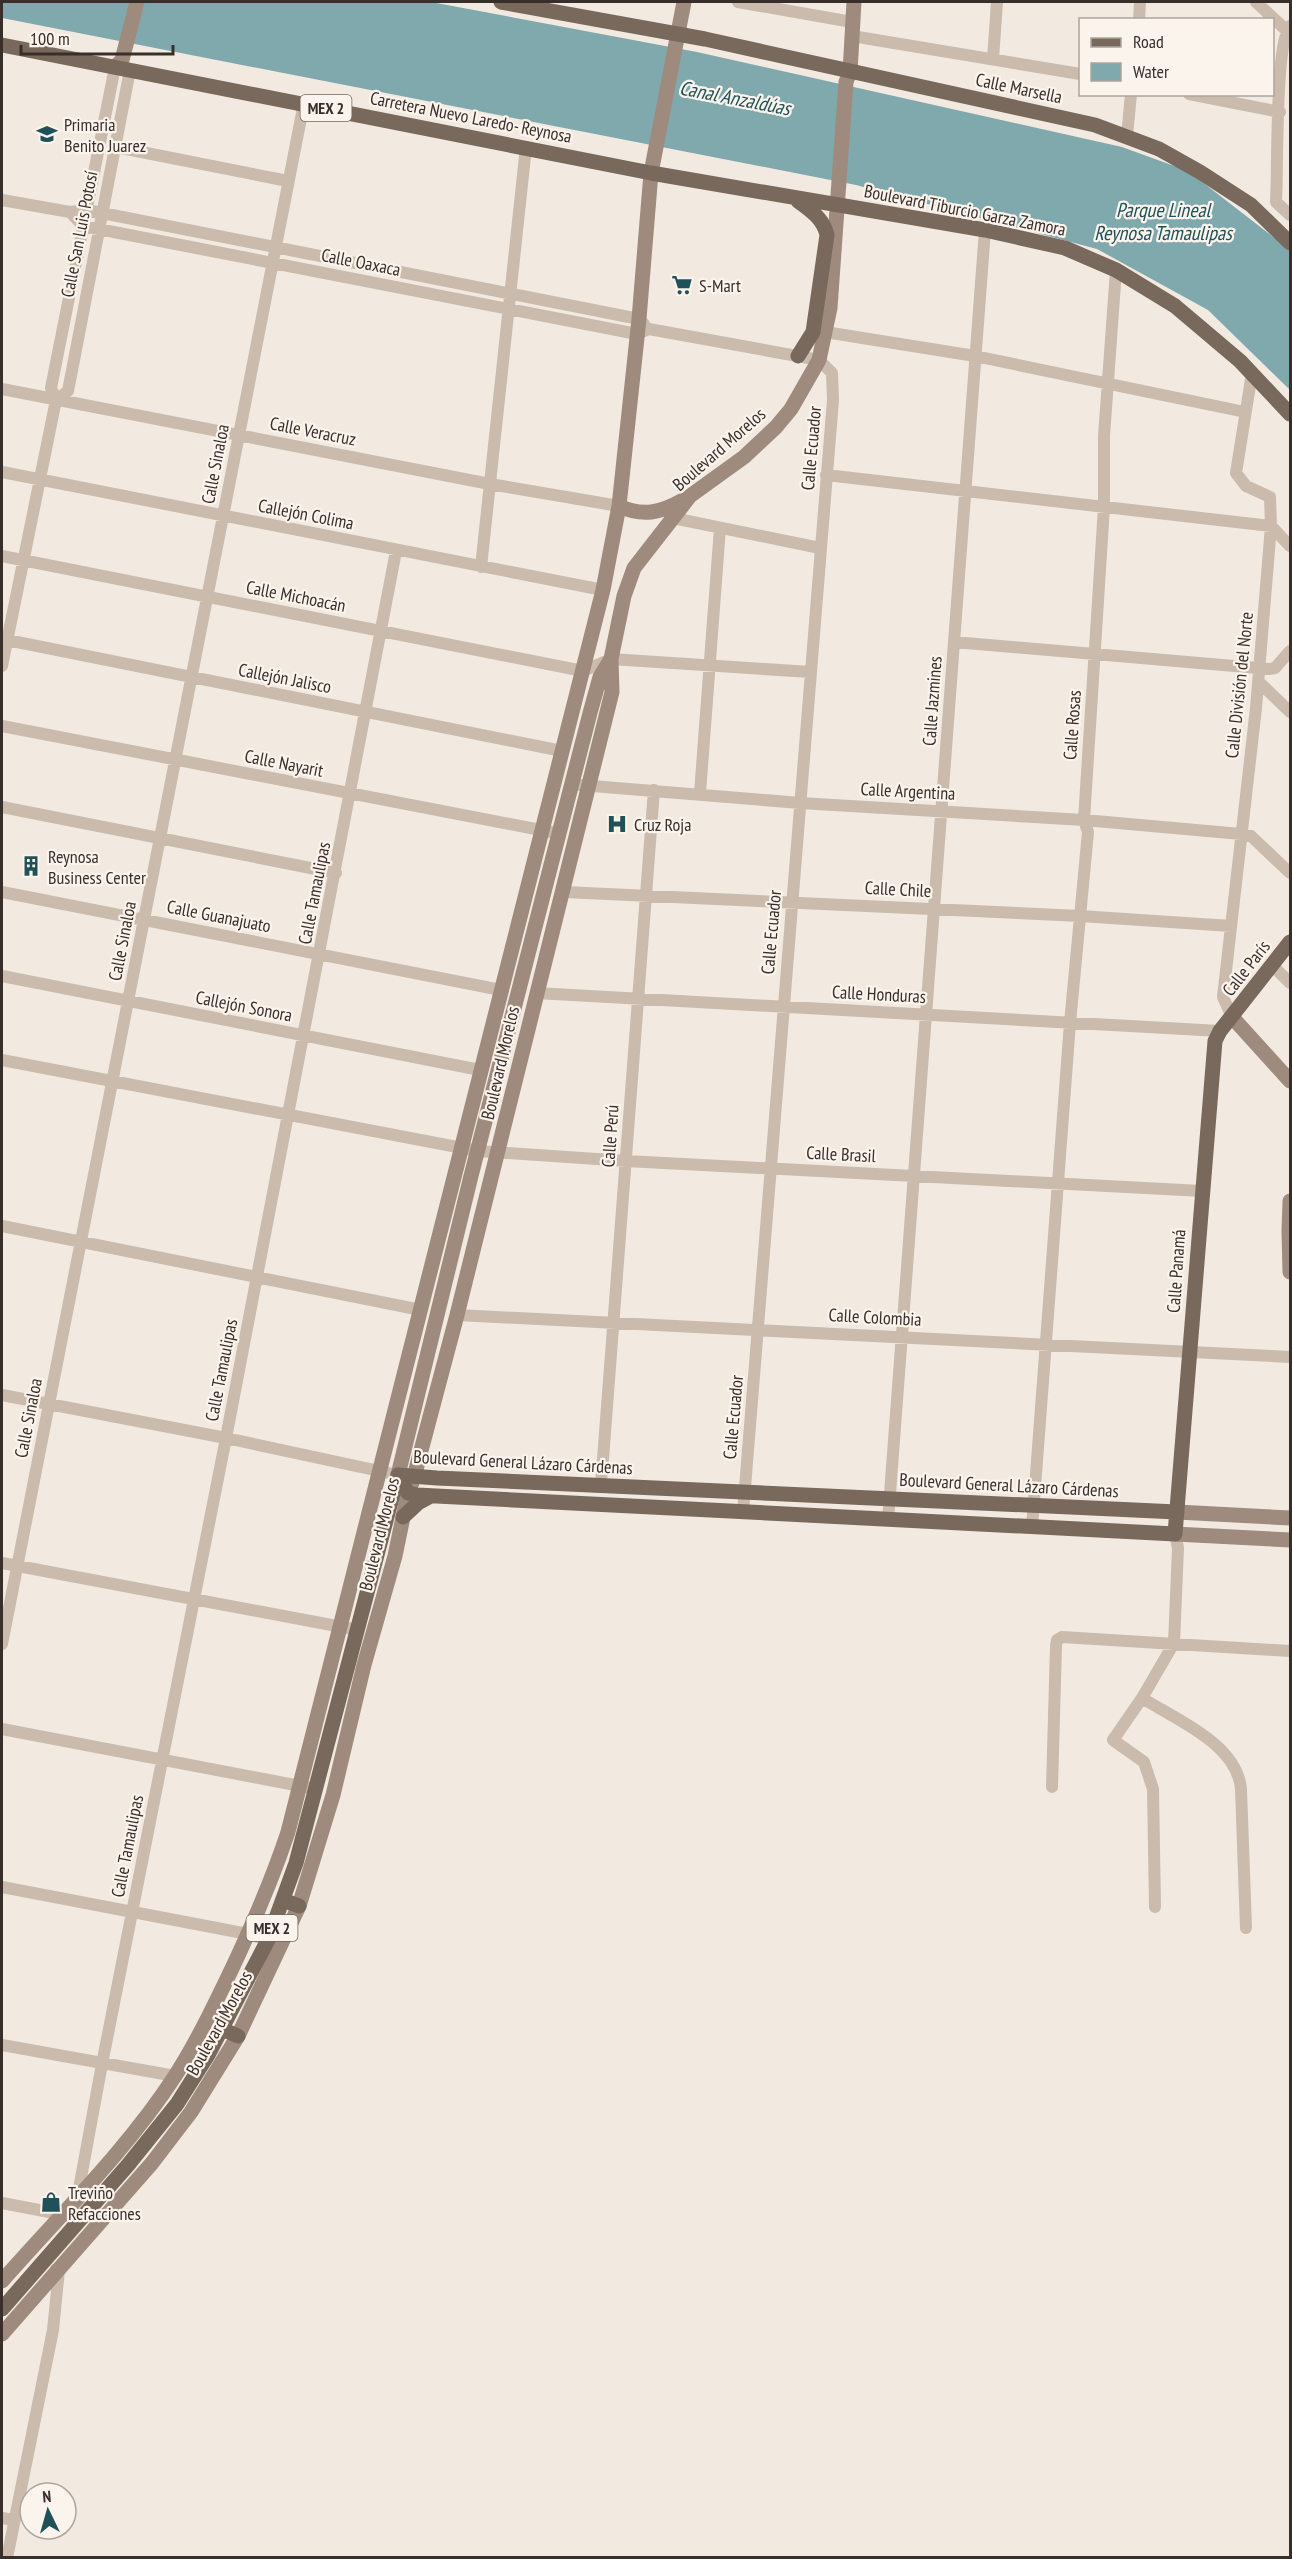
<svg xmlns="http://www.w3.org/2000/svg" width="1292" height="2559" font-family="'PT Sans Narrow',sans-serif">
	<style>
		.water { fill: #80a9ae }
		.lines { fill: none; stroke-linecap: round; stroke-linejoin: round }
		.street { stroke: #cabbac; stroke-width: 12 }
		.secondary { stroke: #9e8b7d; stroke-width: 15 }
		.primary { stroke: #79685c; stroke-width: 15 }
		.labels { text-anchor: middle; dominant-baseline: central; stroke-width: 4.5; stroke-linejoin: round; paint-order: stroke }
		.shield { fill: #faf4ec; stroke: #726a64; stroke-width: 1.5 }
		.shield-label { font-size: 16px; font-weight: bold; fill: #382f2a }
		.street-label { font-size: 18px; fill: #382f2a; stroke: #faf4ec }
		.poi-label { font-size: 18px; fill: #382f2a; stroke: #faf4ec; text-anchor: start }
		.water-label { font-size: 20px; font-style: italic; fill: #215158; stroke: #faf4ec }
	</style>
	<rect width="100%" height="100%" fill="#f2eae0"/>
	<path class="water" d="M2,2H431L697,52L1122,147L1188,171L1290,250V390L1208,310L1097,249L856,185L2,18Z"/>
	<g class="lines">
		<path class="street" d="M738,2L852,22
			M1256,2L1286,30
			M1139,20L1140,2
			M1290,26C1275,43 1278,171 1276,202L1290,215
			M852,36L1080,74
			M993,59L997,2
			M1189,94L1280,112
			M1127,136L1131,94
			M116,147L288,181
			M2,200L70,212L87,210L639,319L644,324
			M70,212L83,226L637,334L649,329L819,360L832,373L833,400L743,1512
			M825,332L975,356L1245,412
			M2,389L490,484L619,506
			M56,400L68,391L130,70
			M2,472L603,590
			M826,475L1271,526
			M673,518L820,548
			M1271,526L1290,546
			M2,556L583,671L611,659L810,672
			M481,567L526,147
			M2,639L562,751
			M954,642L1269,669L1275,668L1290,651
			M2,666L56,400L51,388L115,67
			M1258,681L1290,712
			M2,726L551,832
			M580,785L800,803L1084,820L1241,834L1251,836L1290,873
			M700,793L720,528
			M2,807L336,873
			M2,892L501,990
			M564,892L1080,916L1231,926
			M1273,966L1290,983
			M2,976L480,1070
			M536,993L1220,1031
			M1232,1017L1223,997L1256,708L1271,526L1270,497L1246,486L1236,473L1252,373
			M2,1060L478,1151L626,1161L1202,1191
			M2,1226L421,1310
			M457,1315L1290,1357
			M2,1395L226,1438L398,1475
			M601,1485L654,790
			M888,1520L985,230
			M1032,1527L1070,1023L1088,832L1084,820L1104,507V436L1116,270
			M2,1563L358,1630
			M2,1644L304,103
			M1142,1698C1177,1720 1237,1744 1241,1789L1246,1928
			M2,1729L316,1789
			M1052,1787L1056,1646L1057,1640L1062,1637L1290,1651
			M2,1887L248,1934L268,1940
			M1155,1907L1153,1789L1144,1762L1113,1740L1142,1698L1174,1643L1178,1548L1175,1534
			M2,2045L175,2076
			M2,2203L81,2218L78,2194L102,2064L226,1438L396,551
			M2,2518L14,2520
			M7,2558L53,2330L59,2270L56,2269"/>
		<path class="secondary" d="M115,67L122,60L137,2
			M619,506C643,517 660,513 683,500
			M1232,1017L1290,1081
			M1290,1201L1289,1231L1290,1272
			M398,1475L471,1176L590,713L600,677L611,659L624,596L634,568L690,496L744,457L776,427L791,409L819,360L830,308L846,82L850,72L854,2
			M1177,1512L1290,1518
			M1175,1534L1290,1540
			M2,2281C60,2215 127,2150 175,2076C195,2045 211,2012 227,1979C250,1931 271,1883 288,1832L603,590L619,506L639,319L651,173L684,2
			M2,2334L152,2163L191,2112L238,2036L299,1906L333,1795L364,1665L395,1556L408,1493L414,1477L457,1315L612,692L611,659"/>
		<path class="primary" d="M501,2L705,39L1095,125L1159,149L1200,172L1251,205L1290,243
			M2,45L651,173L985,230L1065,248L1116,270L1175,306L1240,361L1290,414
			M798,201C811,211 823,218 827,235L813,332L798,356
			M398,1475L408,1493L417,1495L1175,1534L1215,1041L1220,1031L1290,942
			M398,1475L437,1478L1177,1512
			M403,1517L418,1503L431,1496
			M283,1900L299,1906
			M222,2029L238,2036
			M2,2309L128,2165L177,2104L208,2055L268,1940L296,1863L398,1475"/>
	</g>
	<defs>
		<g id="school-bare" transform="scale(1.62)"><path d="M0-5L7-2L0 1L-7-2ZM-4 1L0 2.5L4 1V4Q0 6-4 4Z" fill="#215158" stroke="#faf4ec" stroke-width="2.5" paint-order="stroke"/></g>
		<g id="supermarket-bare" transform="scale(1.62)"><path d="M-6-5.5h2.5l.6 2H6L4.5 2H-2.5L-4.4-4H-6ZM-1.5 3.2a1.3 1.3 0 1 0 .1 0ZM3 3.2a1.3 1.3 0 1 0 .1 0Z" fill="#215158" stroke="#faf4ec" stroke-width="2.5" paint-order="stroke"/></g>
		<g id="hospital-bare" transform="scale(1.62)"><path d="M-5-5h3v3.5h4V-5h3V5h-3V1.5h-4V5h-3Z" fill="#215158" stroke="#faf4ec" stroke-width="2.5" paint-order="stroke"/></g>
		<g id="building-bare" transform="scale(1.62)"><path d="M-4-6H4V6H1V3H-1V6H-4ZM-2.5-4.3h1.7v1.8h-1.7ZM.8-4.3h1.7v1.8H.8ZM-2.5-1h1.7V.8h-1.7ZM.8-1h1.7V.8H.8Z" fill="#215158" stroke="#faf4ec" stroke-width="2.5" paint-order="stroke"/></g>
		<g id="shop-bare" transform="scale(1.62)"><path d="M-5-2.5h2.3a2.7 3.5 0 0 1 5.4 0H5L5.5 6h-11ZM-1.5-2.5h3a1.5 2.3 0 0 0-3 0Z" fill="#215158" stroke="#faf4ec" stroke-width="2.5" paint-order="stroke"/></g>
	</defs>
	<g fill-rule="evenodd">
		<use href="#school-bare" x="47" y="134"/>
		<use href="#supermarket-bare" x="682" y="285"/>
		<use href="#hospital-bare" x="617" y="824"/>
		<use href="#building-bare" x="31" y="866"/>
		<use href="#shop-bare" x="51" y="2202"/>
	</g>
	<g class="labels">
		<g class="shield">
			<rect x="300.5" y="95" width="51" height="26" rx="4.5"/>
			<rect x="246.5" y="1915" width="51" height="26" rx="4.5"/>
		</g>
		<g class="shield-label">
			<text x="326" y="108">MEX 2</text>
			<text x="272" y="1928">MEX 2</text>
		</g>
		<g class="street-label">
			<text transform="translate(1019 88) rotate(12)">Calle Marsella</text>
			<text transform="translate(471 117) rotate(11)">Carretera Nuevo Laredo- Reynosa</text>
			<text transform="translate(965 210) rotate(11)">Boulevard Tiburcio Garza Zamora</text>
			<text transform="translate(79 234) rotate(-79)">Calle San Luis Potosí</text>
			<text transform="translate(361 262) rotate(11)">Calle Oaxaca</text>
			<text transform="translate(313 431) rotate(11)">Calle Veracruz</text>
			<text transform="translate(811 448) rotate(-85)">Calle Ecuador</text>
			<text transform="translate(719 449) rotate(-41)">Boulevard Morelos</text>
			<text transform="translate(215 464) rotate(-79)">Calle Sinaloa</text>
			<text transform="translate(306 514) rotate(11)">Callejón Colima</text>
			<text transform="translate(296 596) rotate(11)">Calle Michoacán</text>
			<text transform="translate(285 678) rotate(11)">Callejón Jalisco</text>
			<text transform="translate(1239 685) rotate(-84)">Calle División del Norte</text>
			<text transform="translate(932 701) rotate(-86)">Calle Jazmines</text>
			<text transform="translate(1072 725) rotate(-86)">Calle Rosas</text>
			<text transform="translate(284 763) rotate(11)">Calle Nayarit</text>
			<text transform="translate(908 791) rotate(3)">Calle Argentina</text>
			<text transform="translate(898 889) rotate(3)">Calle Chile</text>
			<text transform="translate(314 893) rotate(-79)">Calle Tamaulipas</text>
			<text transform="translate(219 916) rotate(11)">Calle Guanajuato</text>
			<text transform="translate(771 932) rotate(-85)">Calle Ecuador</text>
			<text transform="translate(122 941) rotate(-79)">Calle Sinaloa</text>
			<text transform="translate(1246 968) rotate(-52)">Calle París</text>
			<text transform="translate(879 994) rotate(3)">Calle Honduras</text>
			<text transform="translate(244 1006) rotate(11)">Callejón Sonora</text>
			<text transform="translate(500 1063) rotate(-77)">Boulevard Morelos</text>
			<text transform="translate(610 1136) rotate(-86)">Calle Perú</text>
			<text transform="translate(841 1154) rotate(3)">Calle Brasil</text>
			<text transform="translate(1176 1271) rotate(-86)">Calle Panamá</text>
			<text transform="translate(875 1317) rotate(3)">Calle Colombia</text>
			<text transform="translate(221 1370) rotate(-79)">Calle Tamaulipas</text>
			<text transform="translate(733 1417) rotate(-85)">Calle Ecuador</text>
			<text transform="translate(28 1418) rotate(-79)">Calle Sinaloa</text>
			<text transform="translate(523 1462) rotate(3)">Boulevard General Lázaro Cárdenas</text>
			<text transform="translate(1009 1485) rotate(3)">Boulevard General Lázaro Cárdenas</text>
			<text transform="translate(379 1534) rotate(-76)">Boulevard Morelos</text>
			<text transform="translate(127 1846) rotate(-79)">Calle Tamaulipas</text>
			<text transform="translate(219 2023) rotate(-61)">Boulevard Morelos</text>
		</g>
		<g class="poi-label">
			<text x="64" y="124">Primaria<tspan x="64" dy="21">Benito Juarez</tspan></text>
			<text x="699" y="285">S-Mart</text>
			<text x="634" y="824">Cruz Roja</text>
			<text x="48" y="856">Reynosa<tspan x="48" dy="21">Business Center</tspan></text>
			<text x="68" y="2192">Treviño<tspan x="68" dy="21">Refacciones</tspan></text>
		</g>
		<g class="water-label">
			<text transform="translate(735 98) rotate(11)">Canal Anzaldúas</text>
			<text x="1163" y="210">Parque Lineal<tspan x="1163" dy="23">Reynosa Tamaulipas</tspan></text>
		</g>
	</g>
	<rect width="1292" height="2559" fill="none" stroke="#382f2a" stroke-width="6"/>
	<rect x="1079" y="18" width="195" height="78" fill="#faf4ec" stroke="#aca59e" stroke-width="1.5"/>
	<rect x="1091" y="38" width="30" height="9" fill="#79685c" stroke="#aca59e" stroke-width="1.5"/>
	<text x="1133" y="48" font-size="18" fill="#382f2a">Road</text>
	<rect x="1091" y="63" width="30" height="18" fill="#80a9ae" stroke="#aca59e" stroke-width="1.5"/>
	<text x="1133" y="78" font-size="18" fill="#382f2a">Water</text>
	<g transform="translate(48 2511) rotate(355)"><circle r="28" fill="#faf4ec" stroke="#aca59e" stroke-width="1.5"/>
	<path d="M0-4.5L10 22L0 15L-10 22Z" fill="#215158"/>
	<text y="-9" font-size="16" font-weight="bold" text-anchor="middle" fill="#382f2a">N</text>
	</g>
	<path d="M21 45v9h152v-9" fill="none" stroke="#382f2a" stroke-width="3"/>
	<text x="30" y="45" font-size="18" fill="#382f2a" stroke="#faf4ec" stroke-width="4.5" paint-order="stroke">100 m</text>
</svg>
